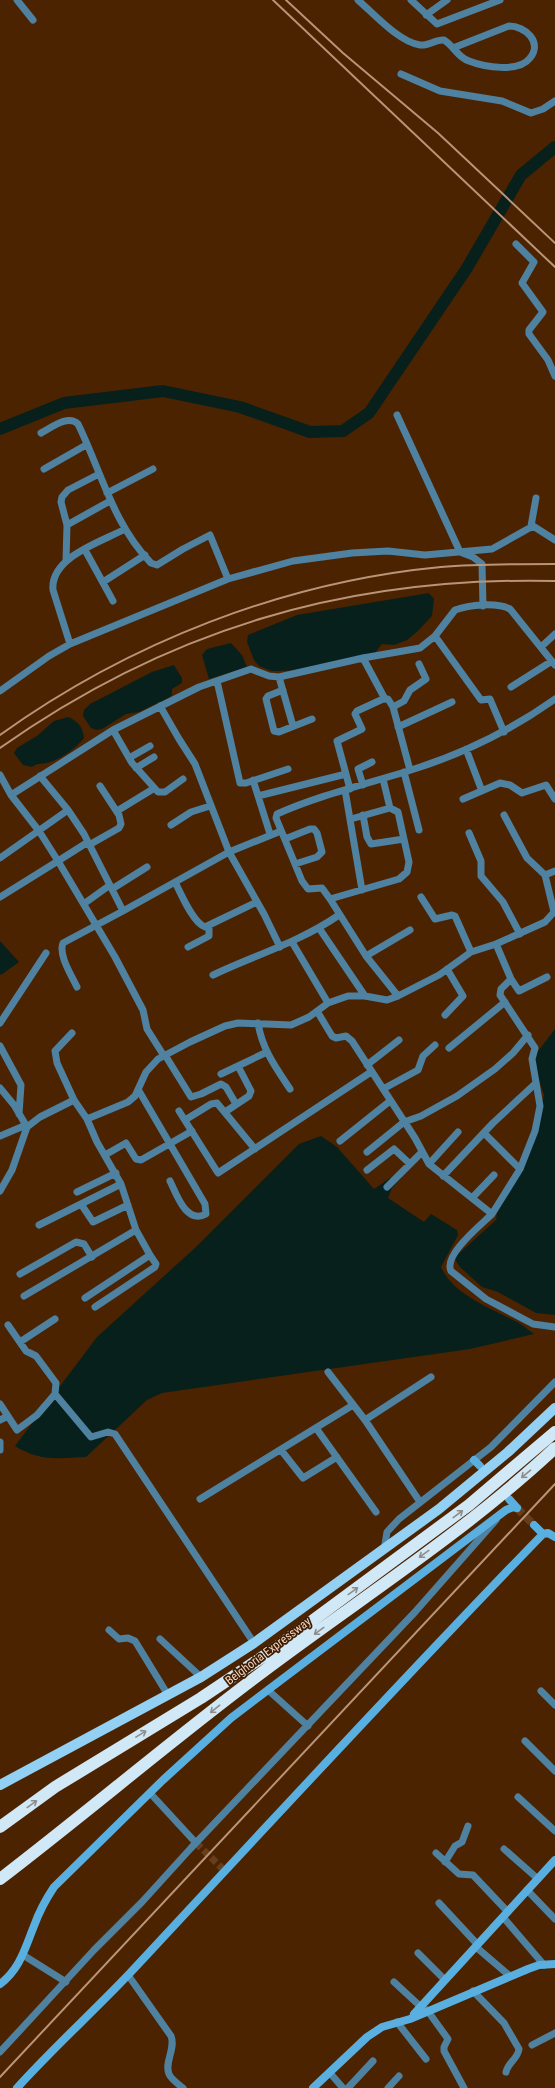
<svg xmlns="http://www.w3.org/2000/svg" width="555" height="2088" font-family="'Roboto Condensed',sans-serif">
	<style>
		.water { fill: #08201b }
		.lines { fill: none; stroke-linecap: round; stroke-linejoin: round }
		.river { stroke: #08201b; stroke-width: 12 }
		.street-tunnel { stroke: #663e1c; stroke-width: 7; stroke-dasharray: 7 3.5; stroke-linecap: butt }
		.secondary-tunnel { stroke: #663e1c; stroke-width: 8; stroke-dasharray: 8 4; stroke-linecap: butt }
		.street { stroke: #4e82a0; stroke-width: 7 }
		.secondary { stroke: #59b0e0; stroke-width: 8 }
		.primary { stroke: #92d0f4; stroke-width: 10 }
		.highway { stroke: #d1e8f7; stroke-width: 12 }
		.rail { stroke: #b89479; stroke-width: 2 }
		.oneway { stroke: #8e8d8a }
		.labels { text-anchor: middle; dominant-baseline: central; stroke-width: 3.5; stroke-linejoin: round; paint-order: stroke }
		.street-label { font-size: 12px; fill: #f6d4be; stroke: #3b1d05 }
	</style>
	<rect width="100%" height="100%" fill="#4c2300"/>
	<path class="water" d="M429,593L434,599L432,616L417,632L407,640L394,645L382,644L374,654L311,670L272,671L259,666L254,660L247,642L248,635L297,615Z
		M231,643L242,655L247,667L209,679L202,655L207,649Z
		M174,665L182,678V683L172,689V695L170,697L139,712L126,714L102,729L96,730L91,728L83,716L84,710L90,704L152,672Z
		M68,717C78,721 83,727 84,738C75,749 64,757 50,762C43,765 38,762 32,767L23,765L14,753L17,748L37,736L54,721Z
		M0,941L19,962L1,975L0,974Z
		M555,1029V1315L536,1313L498,1292L482,1287L460,1267L454,1258L496,1220L497,1212L534,1141L544,1095L532,1059Z
		M321,1136L337,1147L374,1189L390,1178L402,1177L392,1188L388,1198L424,1222L431,1214L457,1230L458,1235L441,1267C453,1294 488,1307 513,1320C521,1323 527,1329 534,1334L470,1349L162,1393L147,1400L86,1457C57,1458 41,1462 15,1446L97,1337L197,1246L299,1144Z"/>
	<g class="lines">
		<path class="river" d="M0,429L64,403L163,391L240,407L310,432L343,431L369,413L467,268L521,175L555,147"/>
		<path class="street-tunnel" d="M196,1843L224,1870"/>
		<path class="secondary-tunnel" d="M517,1508L534,1525"/>
		<path class="street" d="M17,0L33,20
			M358,0C374,14 399,42 420,45C429,46 436,39 444,40C454,46 458,58 469,61C484,67 519,73 530,58C543,42 525,26 509,26L453,48
			M411,0L437,24L500,0
			M426,15L447,0
			M401,74L440,91L502,101L531,113L543,109L555,101
			M516,244L534,262L522,283L543,312L529,330V334L548,360L555,376
			M397,415L460,552L473,557L482,564L483,606
			M41,433C51,428 68,414 78,424C101,471 113,524 151,563L157,565L183,549L210,535L228,579
			M44,469L86,445
			M107,493L153,469
			M67,525L110,501
			M531,526L536,498
			M85,550L113,601
			M66,561L67,525L61,502L62,497L68,490L99,474
			M103,582L145,555
			M435,636L481,700L490,699L504,732
			M70,644L53,590C50,557 101,542 125,529
			M541,647L555,634
			M363,658L385,699
			M279,677L293,726
			M217,681L240,783H246L288,769
			M511,687L552,661
			M283,690L268,696L266,699L274,731L279,732L312,719
			M0,691L49,656L70,644L228,579L293,561L352,553L388,551L425,555L492,549L533,526L555,540
			M160,706L179,739L195,764L229,852L264,914L280,947
			M398,727L452,702
			M113,730L132,763L158,792H165L183,779
			M466,749L482,791
			M129,758L150,746
			M136,768L154,757
			M410,770L393,707L404,701L410,690L426,679L419,664
			M404,772L419,830
			M0,775L11,795
			M40,776L68,810L84,834L123,911L63,943C58,955 72,976 77,987
			M383,779L390,808
			M253,780L270,834
			M363,785L358,769L372,762
			M350,789L337,741L362,729L355,714L357,711L383,699H388L393,707
			M345,790L362,890
			M258,796L346,774
			M463,799L500,783L510,785L522,793L546,785L555,799
			M117,811L153,789
			M363,815L367,837L371,844L404,839
			M504,815L527,858L545,875
			M351,819L390,808L398,812L409,862L407,872L399,879L330,899L366,956L398,996
			M171,825L191,812L210,806
			M469,833L481,861V876L503,902L520,934
			M285,839L310,829H314L317,833L322,852L317,857L295,864
			M88,842L58,861L115,957L143,1010L147,1029L164,1056
			M89,845L119,828L121,824L119,815L100,786
			M0,858L68,810
			M175,882C181,894 193,923 205,927L257,902
			M112,889L147,867
			M0,897L58,861L39,831L11,795L113,730L199,687L251,669L269,676L279,677L363,658L420,648L435,636L455,610C469,605 496,602 510,609L555,665
			M421,897L435,919L452,915L455,916L471,952
			M330,899L322,888L308,889L302,881L276,818L277,814C317,796 366,784 408,771C460,755 510,731 555,699
			M85,903L110,885
			M123,911L229,852L281,831
			M319,928L365,996
			M292,942L328,1003
			M188,947L209,936V926
			M366,956L410,930
			M213,975C255,955 300,942 339,915
			M511,979L519,991L547,977
			M317,1011L332,1036L336,1038L346,1036L352,1041L415,1138L429,1164L492,1214C481,1225 443,1255 451,1271L486,1299L533,1324L555,1327
			M445,1015L463,996L447,969
			M0,1023L46,953
			M258,1023C262,1049 276,1068 290,1089
			M0,1046L21,1085L19,1114
			M449,1048L505,1002
			M165,1055L191,1097L201,1094L221,1084L226,1087L236,1104
			M367,1065L399,1040
			M221,1074L267,1052
			M0,1088L14,1105L27,1127
			M383,1089L418,1070L423,1056L435,1045
			M139,1091L205,1204L206,1214C186,1225 176,1193 170,1181
			M179,1111L218,1173L371,1072
			M225,1112L249,1096L251,1091L238,1066
			M87,1119L128,1102L135,1096L146,1072L158,1059L190,1042L225,1026L238,1023L291,1025L309,1017L328,1003L348,996H365L387,1000L398,996L439,975L471,952L496,944L545,922L554,912L545,875L555,871
			M185,1120L211,1104L217,1103L255,1149
			M484,1133L520,1169
			M0,1136L26,1125
			M340,1141L390,1101
			M367,1152L404,1122L421,1116L457,1096L495,1069L513,1053L528,1035
			M105,1155L126,1143L136,1159L141,1160L192,1131
			M429,1164L458,1132
			M367,1170L394,1149L410,1164
			M443,1176L493,1123L536,1083
			M387,1187L422,1152
			M0,1191L12,1170L27,1127L40,1117L74,1100
			M77,1192L116,1173
			M472,1198L494,1175
			M81,1204L93,1222L128,1205
			M492,1214L520,1169L535,1131L540,1106L532,1059L535,1048L500,995L501,989L511,979L496,944
			M39,1225L121,1184L97,1142L87,1119L74,1100L57,1063L55,1051L72,1033
			M20,1274L76,1242L84,1244L92,1257
			M24,1296L136,1230
			M85,1298L150,1255L136,1230L121,1184
			M95,1307L155,1267L156,1264L150,1255
			M8,1325L26,1351L36,1356L56,1383L55,1394
			M20,1342L55,1319
			M328,1372L365,1420
			M0,1404L17,1430L37,1415L55,1394L91,1437L108,1432L115,1434L254,1643
			M0,1420L8,1416
			M316,1428L376,1512
			M0,1442V1450
			M281,1450L303,1478L337,1457
			M200,1499L353,1405
			M420,1502L365,1420L431,1377
			M384,1550L387,1532L399,1519L491,1447L555,1382
			M109,1630L119,1639L128,1638L135,1641L168,1695
			M160,1639L201,1677
			M268,1690L308,1726
			M541,1691L555,1705
			M525,1741L555,1771
			M150,1793L196,1843
			M518,1797L555,1831
			M504,1849L538,1879
			M436,1853L459,1874L473,1875L508,1912
			M445,1862L455,1846L462,1842L468,1826
			M527,1890L555,1919
			M439,1903L478,1945
			M503,1917L544,1965
			M476,1947L510,1976
			M418,1953L445,1980
			M23,1955L66,1982
			M128,1975L171,2036C176,2049 164,2062 169,2074C171,2079 178,2084 183,2088
			M394,1982L421,2007
			M473,1991L504,2023L519,2049C518,2059 508,2062 506,2072
			M427,2010L448,2039L444,2047V2051L464,2088
			M397,2022L426,2059
			M532,2045L555,2033
			M0,2052L94,1950L142,1902L191,1848L415,1612L496,1520
			M330,2073L343,2088
			M348,2088L373,2061
			M388,2088L399,2076"/>
		<path class="secondary" d="M474,1460L480,1466
			M509,1499L517,1508
			M534,1525L543,1534
			M0,1984C20,1969 25,1948 34,1926C39,1912 46,1899 54,1887L163,1780L231,1718L506,1510L513,1507L517,1508
			M414,2014L555,1860
			M17,2088C53,2048 93,2012 130,1973C267,1826 403,1678 543,1534L548,1533L555,1537
			M313,2088L367,2037L382,2027L410,2019L528,1969L539,1965L555,1964"/>
		<path class="primary" d="M0,1785L201,1677L254,1643L439,1509L508,1452L555,1408"/>
		<path class="highway" d="M0,1827L55,1787L201,1698L270,1652L469,1505L555,1432
			M0,1879C85,1814 167,1744 252,1680C353,1603 462,1535 555,1448"/>
		<path class="rail" d="M273,0L555,267
			M286,0L343,53L438,133L555,243
			M0,735C128,643 283,582 441,567C479,564 517,564 555,564
			M0,748C168,629 349,576 555,581
			M0,2077L555,1484"/>
	</g>
	<defs><path id="oneway-shaft" d="M-6 0H5M1.5-3L5.5 0L1.5 3" fill="none" stroke-width="1.6" stroke-linecap="round" stroke-linejoin="round"/></defs>
	<g class="oneway">
		<use href="#oneway-shaft" transform="translate(526 1474) rotate(140)"/>
		<use href="#oneway-shaft" transform="translate(458 1514) rotate(-37)"/>
		<use href="#oneway-shaft" transform="translate(424 1554) rotate(144)"/>
		<use href="#oneway-shaft" transform="translate(353 1591) rotate(-36)"/>
		<use href="#oneway-shaft" transform="translate(319 1631) rotate(144)"/>
		<use href="#oneway-shaft" transform="translate(215 1709) rotate(141)"/>
		<use href="#oneway-shaft" transform="translate(141 1734) rotate(-31)"/>
		<use href="#oneway-shaft" transform="translate(32 1804) rotate(-36)"/>
	</g>
	<g class="labels">
		<g class="street-label">
			<text transform="translate(268 1651) rotate(-37)">Belghoria Expressway</text>
		</g>
	</g>
</svg>
